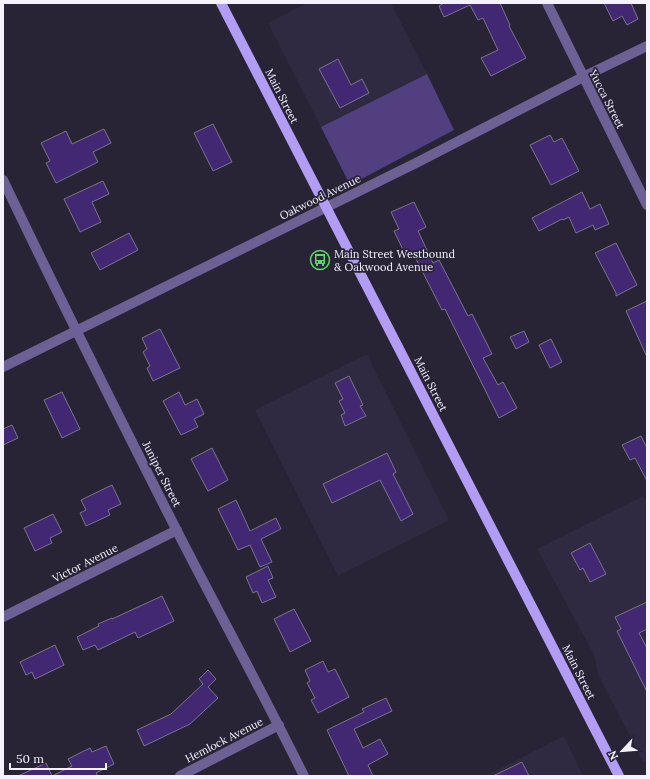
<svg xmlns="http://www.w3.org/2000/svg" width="650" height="779" font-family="Lora,serif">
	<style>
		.built { fill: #2f2941 }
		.green { fill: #523f80 }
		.building { fill: #422873; stroke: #79758a }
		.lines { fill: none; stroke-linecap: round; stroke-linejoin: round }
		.street { stroke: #6d6094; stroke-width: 10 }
		.primary { stroke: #b39cf3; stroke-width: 10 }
		.labels { text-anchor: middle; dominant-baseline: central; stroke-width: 3.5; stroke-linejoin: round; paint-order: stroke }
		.street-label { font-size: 11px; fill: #f5f2fe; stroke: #282335 }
		.poi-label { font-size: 11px; fill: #f5f2fe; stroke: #282335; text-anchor: start }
	</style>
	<rect width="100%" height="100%" fill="#282335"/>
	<path class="built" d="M307,3H391L427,74L321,127L268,23Z
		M367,354L449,520L338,576L255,410Z
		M643,496L647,504V763L643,762L598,674L594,655L537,549Z
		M564,736L583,776H485Z"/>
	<path class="green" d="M427,74L454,130L350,185L321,127Z"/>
	<path class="building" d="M444,3H500L510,25L509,26L526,58L491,76L481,58L498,50L483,18L478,20L470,5L444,17L439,6Z
		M604,3H631L638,19L627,25L622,16L613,21Z
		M338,59L351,85L362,79L369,93L340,108L319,69Z
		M213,124L232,162L213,171L194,133Z
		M104,129L111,143L93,152L98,162L56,183L46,163L50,161L41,143L66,131L72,144Z
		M550,135L554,142L562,138L579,171L551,185L530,145Z
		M103,181L109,194L92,202L101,222L80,232L64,199Z
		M582,192L590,209L600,204L609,224L595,230L593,225L576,233L569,217L563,220L562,219L539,231L532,218Z
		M414,202L426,227L418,231L433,263L439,260L468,316L472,314L492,354L483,358L498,385L503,382L517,408L499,418L445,309L442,310L414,255L407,258L394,231L399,229L391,212Z
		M129,233L138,250L100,270L91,253Z
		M616,243L637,285L616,296V293L595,253Z
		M647,301V357L626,311Z
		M160,329L180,368L153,381L147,368L150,366L143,352L147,349L142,338Z
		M524,331L529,342L516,349L510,337Z
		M551,339L562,362L550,368L539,345Z
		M349,376L363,405L360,406L366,416L345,426L341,415L345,413L339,401L343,399L335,383Z
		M62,392L80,429L62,438L44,400Z
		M179,392L185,405L197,399L204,414L194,419L198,427L181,435L163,401Z
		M12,425L18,438L3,445V429Z
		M641,436L647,448V481L635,458L630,460L622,445Z
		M212,448L228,480L208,491L191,459Z
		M387,453L396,472L393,474L413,514L401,521L380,480L332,503L323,484Z
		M112,485L121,504L108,510L110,515L86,526L80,513L86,510L81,500Z
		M236,500L250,531L276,518L281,529L261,539L272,562L260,567L250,545L238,550L218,509Z
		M53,514L62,532L50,538L52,543L35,551L24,528Z
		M590,543L606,574L590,582L583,568L580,570L571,553Z
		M268,566L273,578L268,580L276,597L262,603L257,591L253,593L246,577Z
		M162,596L174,621L138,638L135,632L98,650L95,645L83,650L77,637L99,626L98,624L112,618V619Z
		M647,602V629L639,633L647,648V692L617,631L621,629L615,617Z
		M294,609L311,641L290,652L274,619Z
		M55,645L64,665L35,679L32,672L26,675L20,662Z
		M323,661L328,672L335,669L349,697L318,713L311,700L315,698L307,683L310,681L305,670Z
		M208,670L216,679L208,687L218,698L190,724L144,746L137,730L171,714L203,684L199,679Z
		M386,698L392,711L354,729L363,748L380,739L388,754L368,765L373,776H349L327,730L364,712L362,709Z
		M106,746L114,764L96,773L98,776H18L46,763L52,776L72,766L68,759L90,748L92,752Z
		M522,762L529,776H493Z"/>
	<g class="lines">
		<path class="street" d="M547,3L647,205
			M3,180C59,297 117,413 176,529C218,611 263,693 304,776
			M3,367L418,162L583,77L647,46
			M3,617L177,530
			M180,776L279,725"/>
		<path class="primary" d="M221,3L619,776"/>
	</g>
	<defs>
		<g id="bus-ring" transform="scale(1)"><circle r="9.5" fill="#282335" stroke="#60d56b" stroke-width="1.5"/><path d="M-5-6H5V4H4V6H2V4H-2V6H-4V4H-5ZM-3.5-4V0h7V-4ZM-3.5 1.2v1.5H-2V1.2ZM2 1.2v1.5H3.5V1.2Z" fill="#60d56b"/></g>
	</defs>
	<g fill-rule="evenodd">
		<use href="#bus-ring" x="320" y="260"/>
	</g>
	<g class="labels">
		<g class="street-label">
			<text transform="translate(282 96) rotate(63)">Main Street</text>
			<text transform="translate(607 99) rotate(63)">Yucca Street</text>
			<text transform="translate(320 197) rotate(-26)">Oakwood Avenue</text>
			<text transform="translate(431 384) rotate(63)">Main Street</text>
			<text transform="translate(162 474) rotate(63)">Juniper Street</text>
			<text transform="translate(85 563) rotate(-27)">Victor Avenue</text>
			<text transform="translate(579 672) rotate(63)">Main Street</text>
			<text transform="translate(224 740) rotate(-27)">Hemlock Avenue</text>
		</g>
		<g class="poi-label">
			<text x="334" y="254">Main Street Westbound<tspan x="334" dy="13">&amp; Oakwood Avenue</tspan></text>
		</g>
	</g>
	<rect width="650" height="779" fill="none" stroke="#f5f2fe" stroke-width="8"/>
	<g transform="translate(622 751) rotate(244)" stroke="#282335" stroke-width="3" paint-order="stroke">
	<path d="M0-3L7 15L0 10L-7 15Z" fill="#f5f2fe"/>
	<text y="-6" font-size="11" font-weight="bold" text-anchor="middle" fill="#f5f2fe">N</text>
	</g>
	<path d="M10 763v6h96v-6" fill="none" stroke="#f5f2fe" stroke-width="2"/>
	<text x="16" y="763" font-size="12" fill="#f5f2fe" stroke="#282335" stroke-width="3" paint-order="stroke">50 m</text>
</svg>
